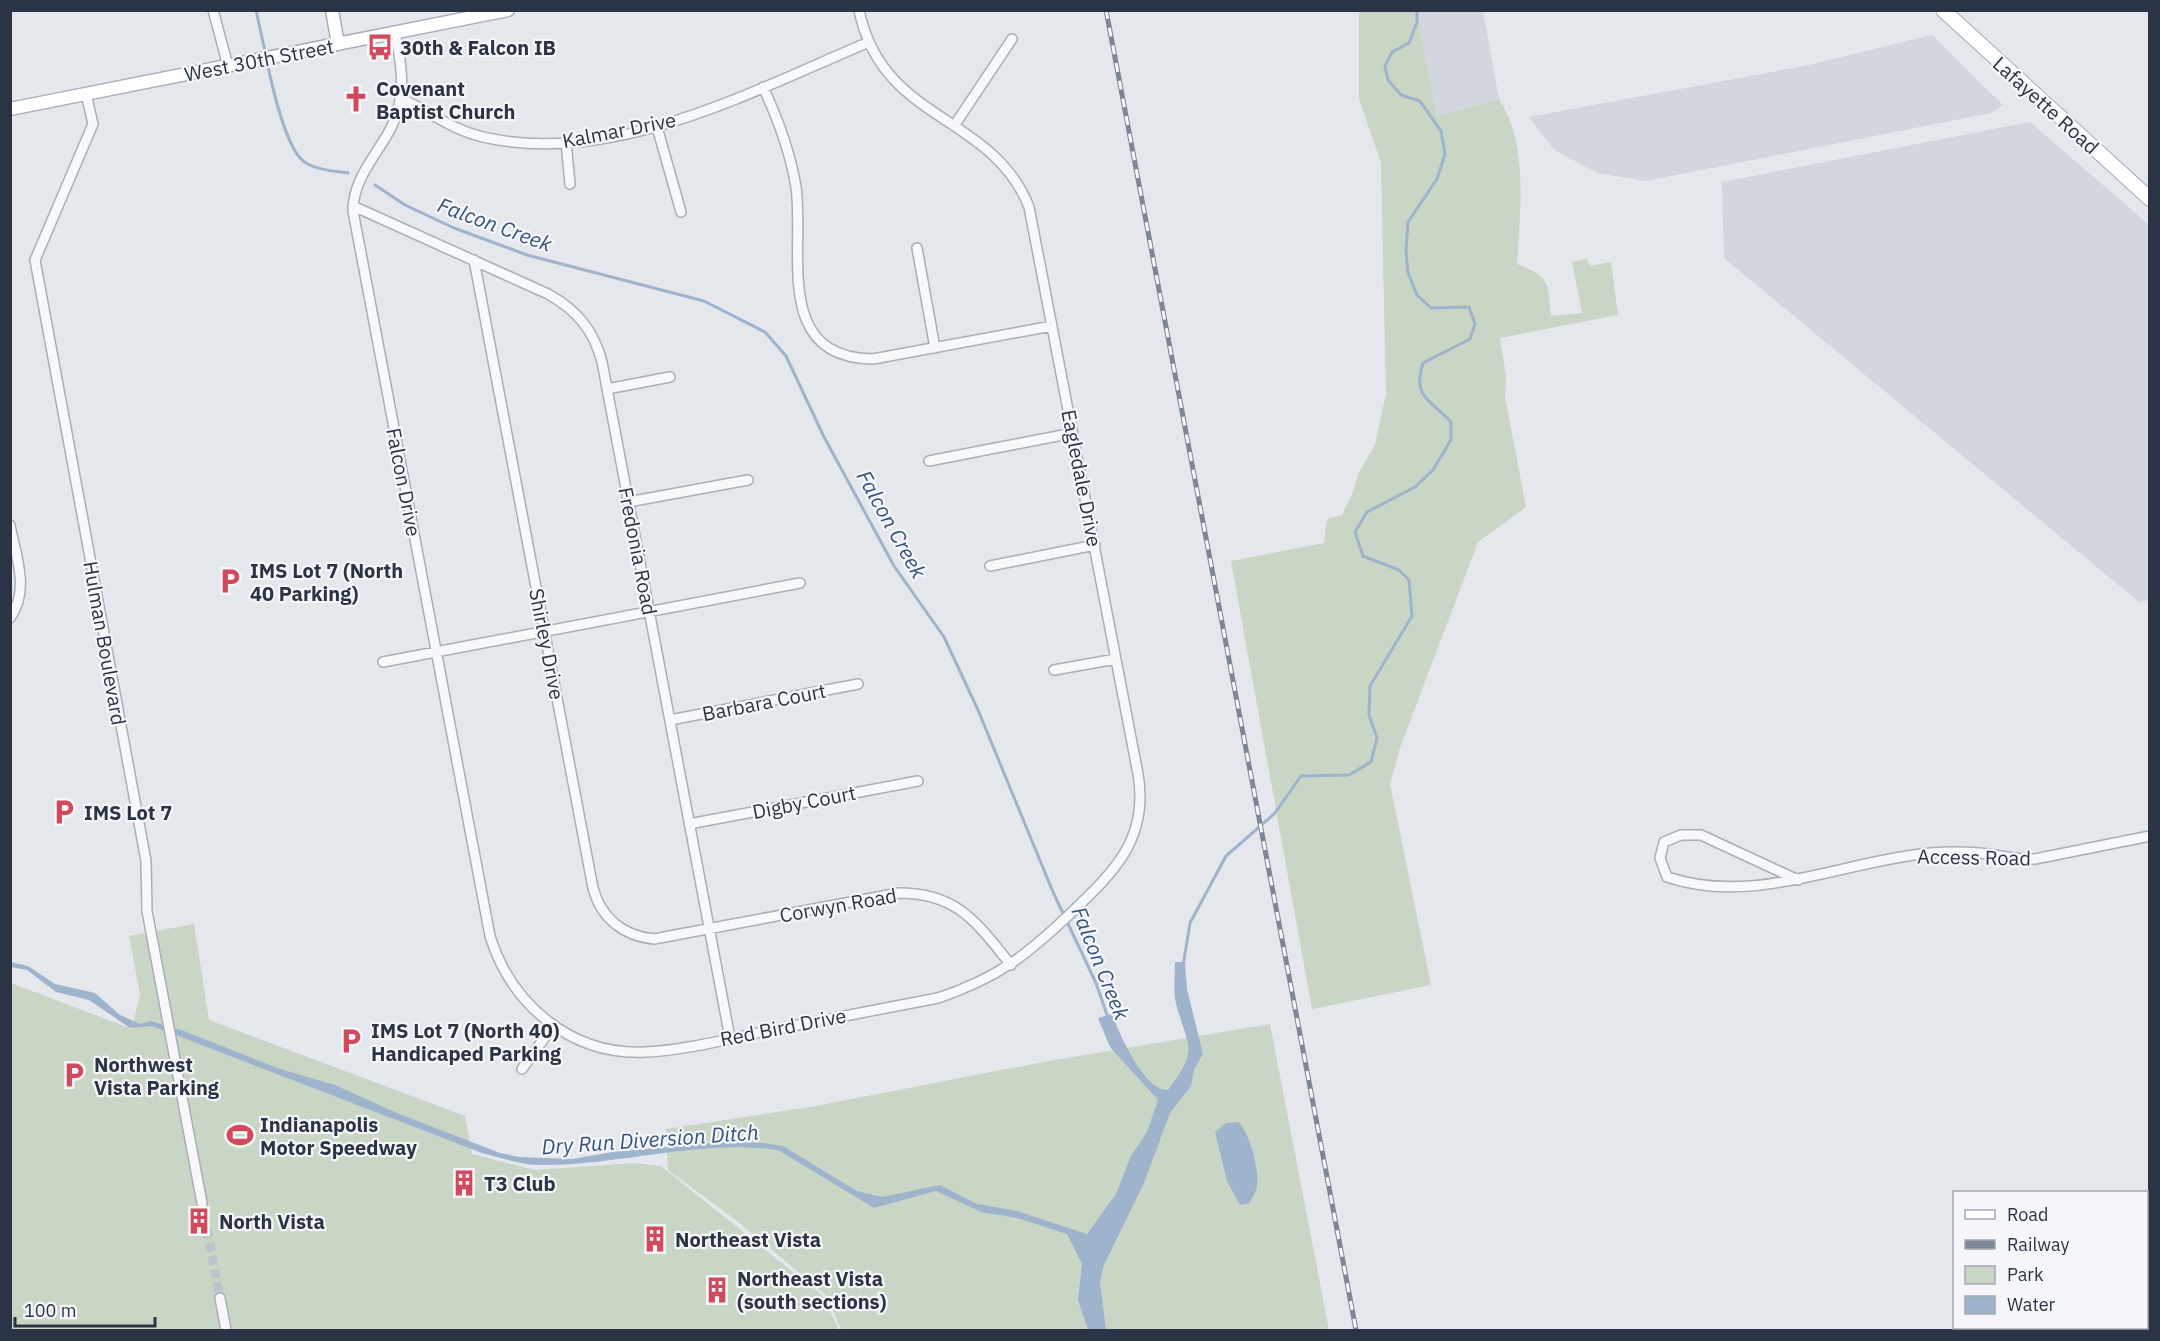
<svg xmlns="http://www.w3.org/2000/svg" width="2160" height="1341" font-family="'IBM Plex Sans',sans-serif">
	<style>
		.built { fill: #d2d6de }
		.green { fill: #c9d6c5 }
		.water { fill: #9fb4cc }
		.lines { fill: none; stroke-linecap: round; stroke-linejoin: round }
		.stream { stroke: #9fb4cc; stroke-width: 3 }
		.street-tunnel { stroke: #bfc3cb; stroke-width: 9; stroke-dasharray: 9 4.5; stroke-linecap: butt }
		.street-casing { stroke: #a9aeb7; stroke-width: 12 }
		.secondary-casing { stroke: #a9aeb7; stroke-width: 15 }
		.primary-casing { stroke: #a3abb8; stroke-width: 16 }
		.street { stroke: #f7f8fa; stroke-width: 9 }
		.secondary { stroke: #fff; stroke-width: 12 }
		.primary { stroke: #fff; stroke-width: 14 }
		.rail-casing { stroke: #7d8696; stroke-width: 5 }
		.rail { stroke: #f4f6f9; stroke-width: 3; stroke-dasharray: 9; stroke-linecap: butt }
		.labels { text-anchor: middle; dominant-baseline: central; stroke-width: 4.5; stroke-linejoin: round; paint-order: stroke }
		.poi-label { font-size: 20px; font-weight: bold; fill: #2b3445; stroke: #f4f6f9; text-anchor: start }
		.street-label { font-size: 20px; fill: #2b3445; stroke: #f4f6f9 }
		.water-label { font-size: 21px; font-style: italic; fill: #34527a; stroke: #f4f6f9 }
	</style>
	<rect width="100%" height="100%" fill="#e4e7ec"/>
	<path class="built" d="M1416,11H1483L1499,99L1437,116Z
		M1932,35L2003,105L1991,113L1646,181L1598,173L1554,150L1529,117L1809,65Z
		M2030,122L2149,225V600L2139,602L1724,258L1722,182Z"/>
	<path class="green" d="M1359,11H1416L1437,116L1499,99C1529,146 1520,211 1517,264C1550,276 1548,283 1551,316L1582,313L1572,262L1587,259L1590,266L1611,262L1618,315L1500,338L1506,376L1505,397L1526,507L1478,542L1400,748L1390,784L1431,985L1312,1009L1231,561L1324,543L1327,519L1342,515L1353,492L1358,474L1375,445L1386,394L1381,163L1359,99Z
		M194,924L209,1020L465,1116L472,1154L535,1170L635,1163L661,1166L823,1296L839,1330H11V983L132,1029L140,994L129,936Z
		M1270,1024L1329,1330H841L826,1295L737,1221L668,1170L666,1129L816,1106L1043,1062Z"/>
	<path class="water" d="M10,962L28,966L55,984L95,993L120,1015L140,1024L151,1021L184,1031L280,1069L335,1085L397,1113L500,1153L519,1157L573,1159L612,1152L724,1142L762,1143L783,1146L857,1191L882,1197L940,1185L977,1204L1017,1211L1087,1234L1116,1194L1131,1156L1147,1132L1158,1100L1110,1047L1098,1018L1112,1014C1119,1033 1144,1091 1168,1090C1200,1048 1188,1048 1176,1004C1173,991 1175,976 1175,962H1185L1187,989L1203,1054L1194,1070L1191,1086L1170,1113L1144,1183L1104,1265L1100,1282L1106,1330H1088L1078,1300L1082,1264L1067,1234L1017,1218L981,1212L936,1191L874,1208L778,1150C701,1139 622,1165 545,1165C524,1166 503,1158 482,1153L152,1026L130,1028L89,1000L56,992L27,970L11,967Z
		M1238,1122C1249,1130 1260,1172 1257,1186C1256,1192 1252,1198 1249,1204L1240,1205L1227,1181L1215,1132L1226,1123Z"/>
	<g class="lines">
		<path class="stream" d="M256,10L266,56
			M267,62C272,85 286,152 306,163C318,170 334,171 348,173
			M375,185L405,205L454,228L527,255L704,301L765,332L786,356L824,437L894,566L944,637L978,710L1053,892L1096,983L1108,1018
			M1183,966L1190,923L1226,856L1275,813L1301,776L1349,775L1371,762L1377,738L1369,715L1370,686L1412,616L1409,580L1399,570L1363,556L1355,532L1367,512L1415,487L1433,470L1451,440V422C1430,399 1412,398 1423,363L1470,339L1475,324L1469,307L1431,308L1417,295L1408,273L1406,250L1408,222L1437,179L1445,154L1441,131L1420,101L1401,95L1388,80L1385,66L1392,52L1409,43L1417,22V10"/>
		<path class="street-tunnel" d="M202,1203L220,1298"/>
		<g class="street-casing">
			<path id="street" d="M213,10L228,66
				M395,33C402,66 407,96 391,128C377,155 353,178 353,211L490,936C511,1004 571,1056 646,1052C688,1050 731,1038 772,1030C827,1019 883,1009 938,998C998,978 1027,955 1072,912C1115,871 1149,838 1138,774L1029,207C992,113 882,123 859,10
				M763,87C778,119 790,151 796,187C805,250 772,358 873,359L1052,326
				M86,94L93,124L35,260L146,861L147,911L202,1203
				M401,99C431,111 449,129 483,137C613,167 752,91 869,42
				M954,126L1012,39
				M657,127L681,212
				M566,142L570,184
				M353,206L548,294C577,310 594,331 602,362L730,1038
				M917,248L935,348
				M474,260L593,888C601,918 623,936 654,939L899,893C958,893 977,923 1011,965
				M607,389L670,377
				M929,461L1073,433
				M628,502L748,480
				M10,525C16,556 30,591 10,618
				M990,566L1095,545
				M383,662L800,583
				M1054,670L1116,659
				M670,720L858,684
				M689,824L918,781
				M1798,880L1701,835H1681L1664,842L1660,858L1667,877C1747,904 1828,868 1907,856C1930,852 1957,851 1980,853C1999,855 2016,860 2035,859L2150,836
				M522,1069L553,1026
				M220,1298L226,1330"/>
		</g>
		<g class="secondary-casing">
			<path id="secondary" d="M332,10L338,44
				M10,109L508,10"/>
		</g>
		<g class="primary-casing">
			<path id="primary" d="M1943,10L2150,199"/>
		</g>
		<use href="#street" class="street"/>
		<use href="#secondary" class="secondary"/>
		<use href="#primary" class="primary"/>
		<g class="rail-casing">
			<path id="rail" d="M1106,10L1356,1330"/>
		</g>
		<use href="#rail" class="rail"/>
	</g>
	<defs>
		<g id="bus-bare" transform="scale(2.07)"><path d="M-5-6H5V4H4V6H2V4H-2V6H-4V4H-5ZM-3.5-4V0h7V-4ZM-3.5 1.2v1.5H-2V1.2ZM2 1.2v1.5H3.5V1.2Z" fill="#d1495b" stroke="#f4f6f9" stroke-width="2.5" paint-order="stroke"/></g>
		<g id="church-bare" transform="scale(2.07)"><path d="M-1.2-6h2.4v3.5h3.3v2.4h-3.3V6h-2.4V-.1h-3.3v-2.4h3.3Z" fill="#d1495b" stroke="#f4f6f9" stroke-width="2.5" paint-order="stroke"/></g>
		<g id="parking-bare" transform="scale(2.07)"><path d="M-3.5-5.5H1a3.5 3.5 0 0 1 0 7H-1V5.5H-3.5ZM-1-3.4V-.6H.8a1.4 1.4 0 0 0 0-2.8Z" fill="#d1495b" stroke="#f4f6f9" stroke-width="2.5" paint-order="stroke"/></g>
		<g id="stadium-bare" transform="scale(2.07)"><path d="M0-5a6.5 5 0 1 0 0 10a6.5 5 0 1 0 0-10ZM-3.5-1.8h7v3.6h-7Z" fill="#d1495b" stroke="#f4f6f9" stroke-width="2.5" paint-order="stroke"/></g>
		<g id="building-bare" transform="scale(2.07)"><path d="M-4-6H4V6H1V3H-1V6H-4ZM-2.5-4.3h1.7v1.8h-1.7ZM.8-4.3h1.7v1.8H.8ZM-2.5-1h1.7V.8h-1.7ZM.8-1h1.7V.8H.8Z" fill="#d1495b" stroke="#f4f6f9" stroke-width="2.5" paint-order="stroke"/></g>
	</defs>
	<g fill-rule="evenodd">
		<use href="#bus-bare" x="380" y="47"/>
		<use href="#church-bare" x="356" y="99"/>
		<use href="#parking-bare" x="230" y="581"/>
		<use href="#parking-bare" x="64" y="812"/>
		<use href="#parking-bare" x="351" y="1041"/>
		<use href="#parking-bare" x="74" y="1075"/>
		<use href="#stadium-bare" x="240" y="1135"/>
		<use href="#building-bare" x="464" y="1183"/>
		<use href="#building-bare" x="199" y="1221"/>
		<use href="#building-bare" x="655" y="1239"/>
		<use href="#building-bare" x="717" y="1290"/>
	</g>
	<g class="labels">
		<g class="poi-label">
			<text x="400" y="47">30th &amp; Falcon IB</text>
			<text x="376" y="88">Covenant<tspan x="376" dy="23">Baptist Church</tspan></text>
			<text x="250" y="570">IMS Lot 7 (North<tspan x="250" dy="23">40 Parking)</tspan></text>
			<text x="84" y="812">IMS Lot 7</text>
			<text x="371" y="1030">IMS Lot 7 (North 40)<tspan x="371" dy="23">Handicaped Parking</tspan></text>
			<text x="94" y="1064">Northwest<tspan x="94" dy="23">Vista Parking</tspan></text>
			<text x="260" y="1124">Indianapolis<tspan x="260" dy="23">Motor Speedway</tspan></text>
			<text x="484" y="1183">T3 Club</text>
			<text x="219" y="1221">North Vista</text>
			<text x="675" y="1239">Northeast Vista</text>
			<text x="737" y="1278">Northeast Vista<tspan x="737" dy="23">(south sections)</tspan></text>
		</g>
		<g class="street-label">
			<text transform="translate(259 60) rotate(-11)">West 30th Street</text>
			<text transform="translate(2046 105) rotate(42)">Lafayette Road</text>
			<text transform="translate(619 130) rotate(-11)">Kalmar Drive</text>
			<text transform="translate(1082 478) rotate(79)">Eagledale Drive</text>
			<text transform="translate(404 482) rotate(79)">Falcon Drive</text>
			<text transform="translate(638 551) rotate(79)">Fredonia Road</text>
			<text transform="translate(105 643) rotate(80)">Hulman Boulevard</text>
			<text transform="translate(547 644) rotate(79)">Shirley Drive</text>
			<text transform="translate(764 702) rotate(-11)">Barbara Court</text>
			<text transform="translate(804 802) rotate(-11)">Digby Court</text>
			<text transform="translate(1974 857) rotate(1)">Access Road</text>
			<text transform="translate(838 905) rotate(-10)">Corwyn Road</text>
			<text transform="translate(783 1027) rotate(-11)">Red Bird Drive</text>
		</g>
		<g class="water-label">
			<text transform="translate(495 224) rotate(20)">Falcon Creek</text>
			<text transform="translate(892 524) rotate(61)">Falcon Creek</text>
			<text transform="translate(1101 963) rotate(68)">Falcon Creek</text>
			<text transform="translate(650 1139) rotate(-4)">Dry Run Diversion Ditch</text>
		</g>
	</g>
	<rect width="2160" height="1341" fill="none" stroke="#2b3445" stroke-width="24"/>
	<rect x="1953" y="1191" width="195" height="138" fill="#f4f6f9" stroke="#a4a8b1" stroke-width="1.5"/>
	<rect x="1965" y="1210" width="30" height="9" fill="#ffffff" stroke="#a4a8b1" stroke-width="1.5"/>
	<text x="2007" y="1221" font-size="18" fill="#2b3445">Road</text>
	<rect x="1965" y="1240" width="30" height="9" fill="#7d8696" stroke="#a4a8b1" stroke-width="1.5"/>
	<text x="2007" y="1251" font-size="18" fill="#2b3445">Railway</text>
	<rect x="1965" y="1266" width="30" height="18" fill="#c9d6c5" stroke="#a4a8b1" stroke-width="1.5"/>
	<text x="2007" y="1281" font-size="18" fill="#2b3445">Park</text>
	<rect x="1965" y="1296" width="30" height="18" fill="#9fb4cc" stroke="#a4a8b1" stroke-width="1.5"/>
	<text x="2007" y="1311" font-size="18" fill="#2b3445">Water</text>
	<path d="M15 1317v9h140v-9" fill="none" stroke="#2b3445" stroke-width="3"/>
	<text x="24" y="1317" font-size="18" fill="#2b3445" stroke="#f4f6f9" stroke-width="4.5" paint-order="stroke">100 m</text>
</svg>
